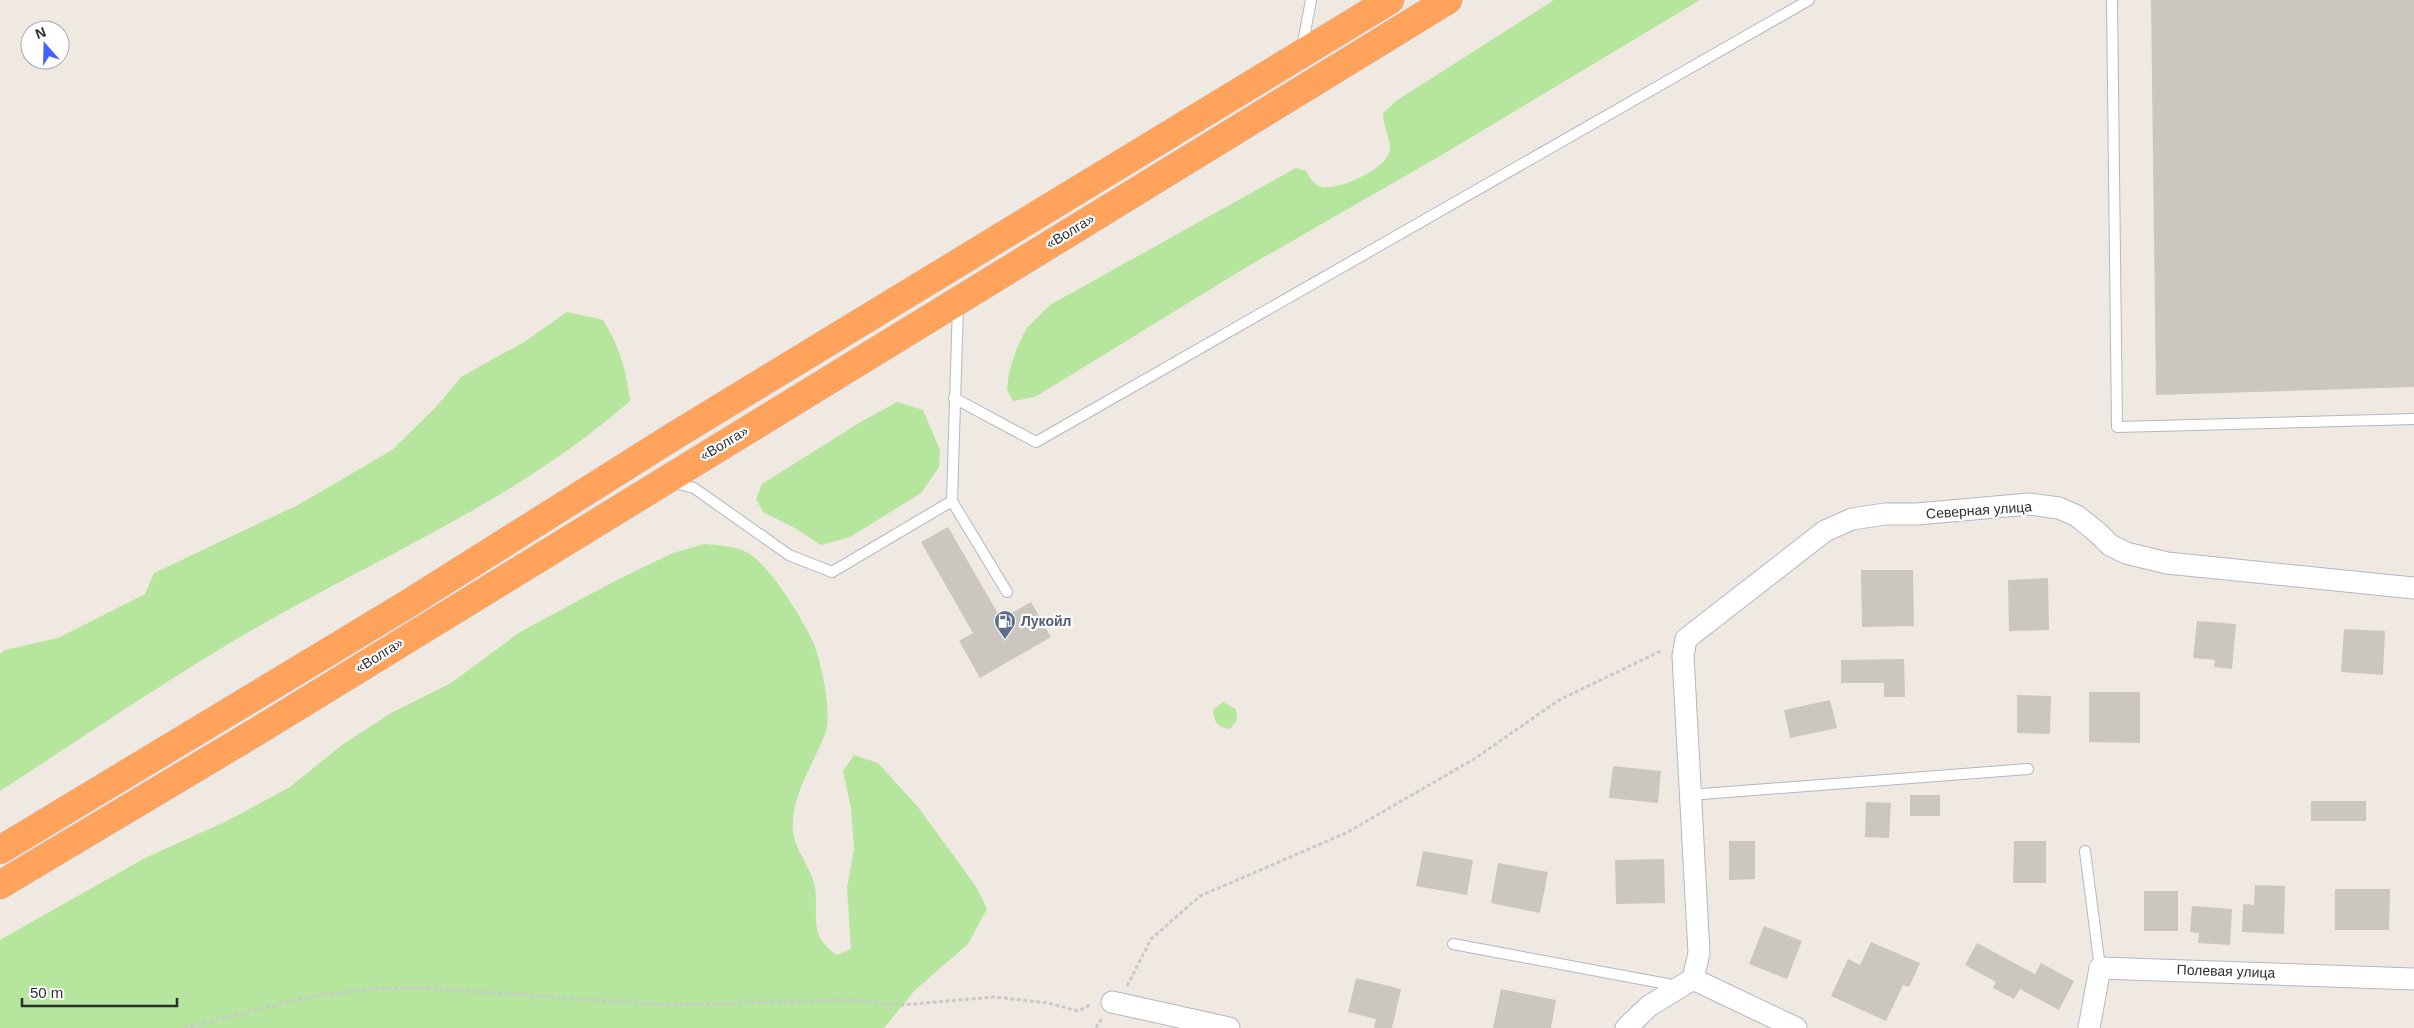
<svg xmlns="http://www.w3.org/2000/svg" width="2414" height="1028" font-family="Arial,sans-serif">
	<style>
		.green { fill: #b6e59e }
		.building { fill: #cbc7bf }
		.lines { fill: none; stroke-linecap: round; stroke-linejoin: round }
		.lane-casing { stroke: #b4b7c1; stroke-width: 12 }
		.street-casing { stroke: #b4b7c1; stroke-width: 23 }
		.highway-casing { stroke: #c9c9c9; stroke-width: 29 }
		.path { stroke: #c9c9c9; stroke-width: 3; stroke-dasharray: 4 2.5; stroke-linecap: butt }
		.lane { stroke: #fff; stroke-width: 10 }
		.street { stroke: #fff; stroke-width: 21 }
		.highway { stroke: #ffa35c; stroke-width: 28 }
		.labels { text-anchor: middle; dominant-baseline: central; stroke-width: 4.5; stroke-linejoin: round; paint-order: stroke }
		.street-label { font-size: 14px; fill: #2e2e2e; stroke: #fff }
		.service-label { font-size: 14px; font-weight: bold; fill: #4e5e75; stroke: #fff; text-anchor: start }
	</style>
	<rect width="100%" height="100%" fill="#efe9e1"/>
	<path class="green" d="M1554,0H1700L1440,156L1245,268L1035,397L1013,401L1007,390L1009,372L1017,348L1026,329L1050,305L1296,168L1306,171C1310,178 1314,185 1322,187C1340,190 1387,169 1390,150C1391,139 1383,127 1383,113L1396,101Z
		M567,312L603,320C620,348 626,369 630,401C524,494 397,549 275,617C181,670 91,732 0,791V654L5,650L58,638L145,594L154,573L298,505L392,450L435,408L461,377L524,342Z
		M897,402L923,410L940,450L939,467L921,493L850,537L821,545L795,528L763,512L756,499L762,484L859,423Z
		M705,544C717,545 731,546 742,550C766,558 802,618 813,642C821,660 832,712 826,731C815,764 790,794 793,831C794,849 813,871 815,887C819,916 807,935 837,955L851,949L847,888L854,849L851,808L843,771L854,755L878,763L918,807L977,888L987,909L968,944L915,990L884,1028H0V940L145,858L227,821L290,787L342,745L391,713L451,683L520,632L615,581L673,553Z
		M1223,702L1236,709L1237,720L1230,729C1218,727 1214,723 1213,710Z"/>
	<path class="building" d="M2151,0H2414V387L2156,395Z
		M948,527L1001,619L1031,602L1051,637L980,678L959,641L973,633L921,542Z
		M1861,570H1913L1914,626L1862,627Z
		M2048,578L2049,630L2009,631L2008,580Z
		M2197,621L2236,624L2232,669L2214,667L2215,660L2193,658Z
		M2344,629L2385,631L2383,675L2341,672Z
		M1904,659L1905,697H1884V683H1841V660Z
		M2089,692H2140V743L2089,742Z
		M2017,695L2051,696L2050,734L2017,733Z
		M1830,700L1837,728L1790,738L1784,710Z
		M1613,766L1661,771L1658,803L1609,798Z
		M1910,795H1940V816H1910Z
		M2311,801H2366V821H2311Z
		M1866,802L1891,803L1889,838L1865,837Z
		M1729,841H1755V879L1729,880Z
		M2014,841H2046V883H2013Z
		M1423,851L1473,860L1467,895L1416,886Z
		M1664,859L1665,903L1616,904L1615,860Z
		M1498,863L1548,872L1540,913L1491,903Z
		M2255,885L2285,886L2284,934L2242,932L2243,904L2254,905Z
		M2335,889H2390L2389,930H2335Z
		M2144,891H2178V931H2144Z
		M2192,906L2232,909L2230,945L2198,943L2199,933L2190,932Z
		M1764,926L1802,941L1787,979L1749,964Z
		M1871,942L1920,963L1909,987L1903,985L1886,1021L1831,996L1848,959L1860,965Z
		M1977,943L2035,974L2041,963L2074,981L2059,1010L2020,989L2014,999L1993,988L1996,982L1965,965Z
		M1356,978L1401,989L1392,1028H1374L1376,1019L1348,1012Z
		M1501,989L1556,1000L1551,1028H1493Z"/>
	<g class="lines">
		<g class="lane-casing">
			<path id="lane" d="M2112,0L2117,427L2414,419
				M1302,48L1311,0
				M954,398L1036,442L1809,0
				M671,482L694,488L789,555L832,572L952,501L958,305
				M952,501L1007,592
				M1689,795L2028,769
				M2085,851L2100,968
				M1453,944L1678,986"/>
		</g>
		<g class="street-casing">
			<path id="street" d="M1693,979L1796,1028
				M1112,1002L1229,1028
				M1626,1028L1649,1006L1693,979L1699,953L1683,656L1686,639L1825,531L1852,519L1885,514H1917L2029,504L2059,508L2077,516L2098,533L2110,545L2126,553L2167,563L2414,588
				M2089,1028L2100,968L2414,979"/>
		</g>
		<g class="highway-casing">
			<path id="highway" d="M0,850L406,605L674,436L1390,0
				M0,885L256,732L1448,0"/>
		</g>
		<path class="path" d="M1127,986L1151,939L1200,896L1346,833L1474,759L1559,700L1663,650
			M184,1028L308,997L370,989L426,988L667,1005L848,1000L902,1005L994,997L1048,1003L1078,1011L1092,1004
			M1096,1028L1102,1018"/>
		<use href="#lane" class="lane"/>
		<use href="#street" class="street"/>
		<use href="#highway" class="highway"/>
	</g>
	<defs>
		<g id="fuel-pin" transform="scale(1.125)"><path d="M0 17L-7.5 6A9.5 9.5 0 1 1 7.5 6Z" fill="#5c6f8a" stroke="#fff"/><path d="M-5.5-6h7V0h2V4h1.3V-2.5L3-4.5l.8-.8L6-3V5H2.5V1h-1V6h-7ZM-4.2-4.7v3.2H.2V-4.7Z" fill="#fff"/></g>
	</defs>
	<g fill-rule="evenodd">
		<use href="#fuel-pin" x="1005" y="621"/>
	</g>
	<g class="labels">
		<g class="street-label">
			<text transform="translate(1070 231) rotate(-31)">«Волга»</text>
			<text transform="translate(724 443) rotate(-31)">«Волга»</text>
			<text transform="translate(1979 510) rotate(-4)">Северная улица</text>
			<text transform="translate(379 655) rotate(-32)">«Волга»</text>
			<text transform="translate(2226 971) rotate(2)">Полевая улица</text>
		</g>
		<g class="service-label">
			<text x="1021" y="621">Лукойл</text>
		</g>
	</g>
	<g transform="translate(45 45) rotate(340)"><circle r="24" fill="#ffffff" stroke="#ababab"/>
	<path d="M0-4L9 19L0 12L-9 19Z" fill="#4264fb"/>
	<text y="-8" font-size="14" font-weight="bold" text-anchor="middle" fill="#2e2e2e">N</text>
	</g>
	<path d="M22 998v8h155v-8" fill="none" stroke="#2e2e2e" stroke-width="2.5"/>
	<text x="30" y="998" font-size="15" fill="#2e2e2e" stroke="#ffffff" stroke-width="4" paint-order="stroke">50 m</text>
</svg>
